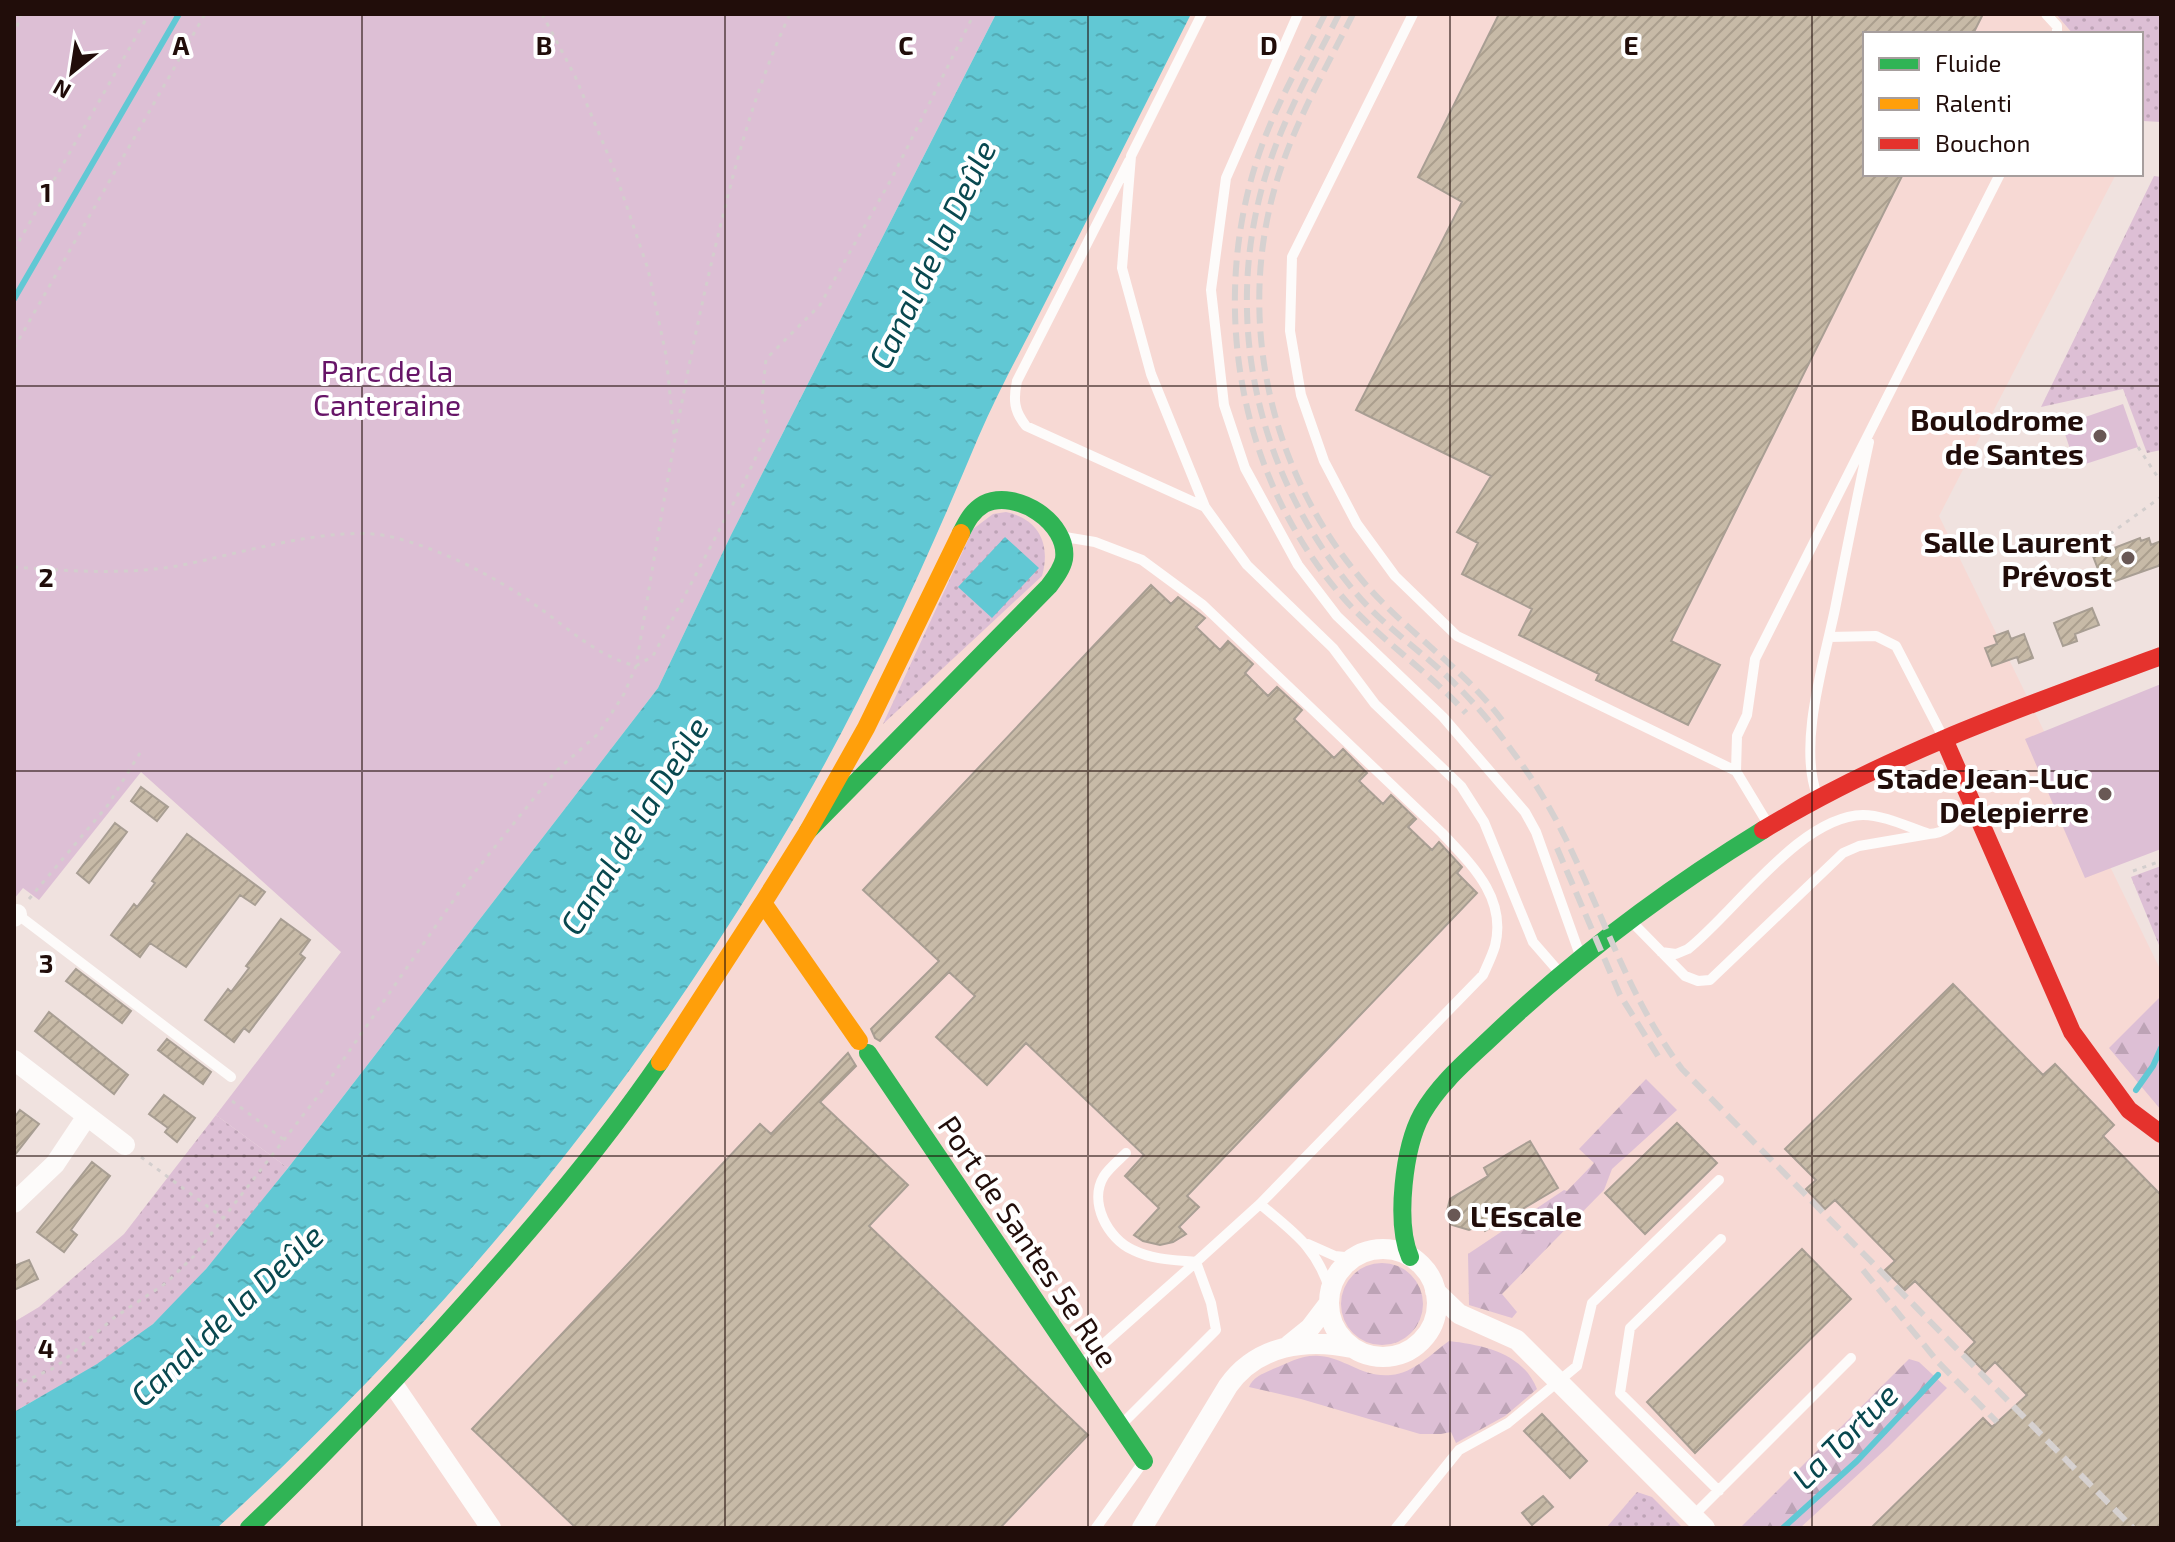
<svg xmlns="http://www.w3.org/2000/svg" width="2175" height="1542" font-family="'Exo 2',sans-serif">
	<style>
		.built { fill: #f7d9d4 }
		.grass { fill: url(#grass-dots) }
		.forest { fill: url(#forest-firs) }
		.park { fill: #ddbfd5 }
		.water { fill: url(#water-ripples) }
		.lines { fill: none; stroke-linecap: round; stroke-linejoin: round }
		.stream { stroke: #61c8d4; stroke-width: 6 }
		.building { fill: url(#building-hatch); stroke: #a89e93; stroke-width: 2 }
		.path { stroke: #d3cecd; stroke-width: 3; stroke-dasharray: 4 6; stroke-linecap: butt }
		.lane { stroke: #fdfbfa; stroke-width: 10 }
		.street { stroke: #fdfbfa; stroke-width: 20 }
		.fast { stroke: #30b455; stroke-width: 18 }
		.slow { stroke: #ff9f0a; stroke-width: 18 }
		.jam { stroke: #e5322d; stroke-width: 18 }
		.rail { stroke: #d6d1d0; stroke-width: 6; stroke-dasharray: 16 8; stroke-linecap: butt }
		.grid { fill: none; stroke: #210d0a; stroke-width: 2; stroke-opacity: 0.55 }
		.poi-dot { fill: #695855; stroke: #fff; stroke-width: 3 }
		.labels { text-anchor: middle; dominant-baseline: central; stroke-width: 8; stroke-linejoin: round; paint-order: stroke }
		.park-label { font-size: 30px; fill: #671568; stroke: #fff }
		.poi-label { font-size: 30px; font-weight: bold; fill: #210d0a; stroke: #fff; text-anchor: end }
		.street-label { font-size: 30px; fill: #210d0a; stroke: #fff }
		.water-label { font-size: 32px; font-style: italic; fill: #08484f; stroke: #fff }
		.grid-label { font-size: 26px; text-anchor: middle; font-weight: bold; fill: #210d0a; stroke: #fff; stroke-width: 8; stroke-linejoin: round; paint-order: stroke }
	</style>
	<defs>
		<pattern id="grass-dots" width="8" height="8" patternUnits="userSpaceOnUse" patternTransform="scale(2)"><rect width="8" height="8" fill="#ddbfd5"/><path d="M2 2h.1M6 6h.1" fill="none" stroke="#bda3b6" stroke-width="1.8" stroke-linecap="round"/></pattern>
		<pattern id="forest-firs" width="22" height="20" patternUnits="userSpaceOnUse" patternTransform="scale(2)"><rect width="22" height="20" fill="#ddbfd5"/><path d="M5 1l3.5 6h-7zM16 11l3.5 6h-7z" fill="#bda3b6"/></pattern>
		<pattern id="water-ripples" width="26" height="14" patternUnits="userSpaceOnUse" patternTransform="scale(2)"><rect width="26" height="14" fill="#61c8d4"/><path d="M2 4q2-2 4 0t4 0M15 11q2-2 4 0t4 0" fill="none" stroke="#54abb5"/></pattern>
		<pattern id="building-hatch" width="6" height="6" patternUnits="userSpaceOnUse" patternTransform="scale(2)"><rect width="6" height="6" fill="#c7baa7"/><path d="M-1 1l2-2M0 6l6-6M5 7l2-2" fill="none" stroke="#ab9f8e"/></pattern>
	</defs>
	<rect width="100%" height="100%" fill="#f0e2df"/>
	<path class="built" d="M1059,14H2056L2073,34H1865V174H2116L1939,516L2161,971V1528H46L155,1393Z"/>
	<path class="grass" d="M2056,14H2161V122L2143,121L2141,118V34H2073Z
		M2154,176L2161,177V450L2147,453L2123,389L2041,407Z
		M1006,512C1039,519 1051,544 1042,576L883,724L973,529L993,514Z
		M2161,866V950L2131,877Z
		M216,1115L288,1168C246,1220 205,1276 155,1322C117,1357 59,1386 14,1412V1322L39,1307L124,1234Z
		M1637,1492L1652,1497L1683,1528H1606Z"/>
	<path class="forest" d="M2161,996V1110L2109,1048Z
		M1646,1079L1677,1110L1612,1169L1604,1190L1502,1294L1517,1312L1512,1318L1469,1305L1468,1254L1564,1190L1567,1191L1594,1163L1579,1149Z
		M1341 1304a41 41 0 1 1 82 0a41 41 0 1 1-82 0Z
		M1449,1341C1483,1345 1523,1353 1537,1389L1505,1416L1456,1443L1451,1432L1441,1434H1420L1301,1399L1249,1387C1253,1377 1262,1374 1273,1369C1288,1363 1303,1354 1320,1356C1345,1358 1363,1378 1391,1375C1414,1373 1431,1354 1449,1341Z
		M1909,1359L1919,1362L1947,1388L1888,1447L1800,1528H1740Z"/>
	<path class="park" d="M14,14H996L731,535L658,688L288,1168L216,1115L341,952L141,772L39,900L23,888L14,899Z
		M2123,404L2138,447L2076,467L2062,425Z
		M2161,684V849L2085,878L2025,739Z"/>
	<path class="water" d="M996,14H1191C1143,109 1095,204 1047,299C1024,345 998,391 978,438C919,579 856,716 777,847C623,1105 438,1326 217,1528H14V1412L97,1364L153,1324L206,1269L288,1168L658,688L731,535Z
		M1005,537L1039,568L992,618L958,587Z"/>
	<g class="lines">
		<path class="stream" d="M14,299L179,14
			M2136,1090L2153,1066L2161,1048
			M1783,1528L1857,1461L1938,1375"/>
	</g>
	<path class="building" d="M1499,14H1983L1973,34H1865V174H1903L1671,641L1720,665L1688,725L1596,680L1599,674L1519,635L1532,609L1462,574L1478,543L1457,532L1491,476L1356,410L1462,202L1418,177Z
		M2140,538L2141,541L2149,538L2151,545L2161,541V565L2104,585L2093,556Z
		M1151,585L1171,604L1178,597L1205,618L1196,627L1220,650L1228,641L1253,664L1245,673L1268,696L1277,687L1302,710L1294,719L1334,758L1343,749L1367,773L1359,781L1383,804L1391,795L1416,819L1408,827L1432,850L1439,842L1462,867L1457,873L1477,893L1187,1196L1199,1207L1179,1227L1186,1234L1173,1242L1160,1245L1143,1241L1134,1235L1159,1208L1125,1176L1144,1155L1026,1043L987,1085L936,1037L975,996L949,972L880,1041L875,1038L871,1029L939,961L863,890Z
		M2092,608L2099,625L2075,634L2077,641L2063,646L2054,623Z
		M2008,631L2011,639L2024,634L2033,658L2019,663L2017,657L1992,666L1985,648L1997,644L1994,636Z
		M141,787L168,807L157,821L131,801Z
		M115,823L127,832L89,883L77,873Z
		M187,834L265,892L255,905L240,895L186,967L150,943L140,957L111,935L134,904L137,907L155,883L152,881Z
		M281,919L310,940L300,954L305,958L249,1032L244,1028L234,1042L205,1020L228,989L231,992L249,968L246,966Z
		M76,969L131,1011L122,1023L66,981Z
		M1953,984L2043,1075L2055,1064L2114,1125L2103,1136L2161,1195V1528H1871L1983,1418L1992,1427L2027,1395L1995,1362L1985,1372L1965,1352L1975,1342L1915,1281L1905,1290L1885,1270L1895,1261L1835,1200L1825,1209L1806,1189L1816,1180L1785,1149Z
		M49,1012L128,1075L114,1094L35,1031Z
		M167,1039L211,1072L203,1084L158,1050Z
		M848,1053L856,1066L820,1102L908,1185L869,1226L1088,1435L1000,1528H576L472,1429L760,1124L771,1134Z
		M164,1095L195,1118L177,1142L165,1132L168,1128L149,1114Z
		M20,1110L39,1124L14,1156V1118Z
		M1677,1123L1717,1163L1645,1234L1605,1193Z
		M1530,1141L1558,1188L1485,1231L1481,1225L1469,1230L1452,1225L1446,1215L1450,1199L1488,1176L1484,1168Z
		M92,1162L110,1176L71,1230L77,1235L64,1252L37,1232Z
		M1802,1249L1851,1299L1695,1453L1647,1402Z
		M29,1260L38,1279L14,1290V1266Z
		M1542,1414L1587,1461L1570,1478L1524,1431Z
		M1543,1496L1553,1507L1532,1525L1522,1513Z"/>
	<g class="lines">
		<path class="path" d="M542,14L575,76L614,169L648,269L666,355L674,434
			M14,36L21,14
			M14,250L149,14
			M14,348L205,14
			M2138,447L2161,482
			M2110,534L2161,497
			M14,567C68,571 123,575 177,566C236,555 335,523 392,537C441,549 492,575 534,604C567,627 596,656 636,666L653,656L743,485L768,431L762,399L766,359L820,305L893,176L974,14
			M2133,871L2161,861
			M29,899L108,805L140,753
			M232,1101L283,1139
			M141,1157L222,1217
			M14,1386L56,1367L115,1317L166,1283L194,1256L321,1092L462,888L555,772L598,734L624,694L636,666C660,525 682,383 716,244C735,165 755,88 790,14"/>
		<path class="lane" d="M1202,14L1131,156L1122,268L1151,374L1205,507L1247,565L1333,648L1375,704L1461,786L1484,822L1533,942L1560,973
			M1298,14L1226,178L1211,290L1224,405L1245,468L1298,565L1337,616L1443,717L1525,812L1536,832L1580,955
			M1413,14L1292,257L1290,331L1301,395L1324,461L1357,524L1395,576L1457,636L1736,771L1768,824
			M2046,14L2057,26V34
			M1129,161L1017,381C1013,400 1014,411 1026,426L1205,507
			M1065,537L1095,542L1142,560L1203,605L1442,833C1472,865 1507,898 1495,946C1492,956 1487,966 1483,975L1260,1204L1196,1262L1211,1303L1216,1330L1122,1424
			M1829,637L1876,636L1896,646L1943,737
			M1736,771L1737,736L1747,715L1755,659L2000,174
			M1817,795C1798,744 1824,662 1835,609C1846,553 1857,497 1869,442
			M17,914L231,1077
			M1632,922L1685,976L1698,981L1710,980L1843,853L1859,846L1929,834
			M1661,952L1676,954L1688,949C1735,912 1800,816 1863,815C1884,815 1908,827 1929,834C1949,833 1958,819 1971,805
			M1260,1204C1293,1232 1317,1247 1330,1291
			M1308,1244L1335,1256L1354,1258
			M1081,1364L1196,1262C1175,1260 1153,1260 1133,1250C1108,1239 1088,1202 1104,1176C1109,1168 1119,1160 1126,1153
			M1719,1491L1620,1393L1630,1328L1721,1239
			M1693,1516L1851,1358
			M1096,1528L1144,1461
			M1396,1528L1459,1450L1508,1423L1577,1366L1592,1303L1719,1180"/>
		<path class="street" d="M14,917L17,914
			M14,1060L125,1145
			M14,1203L55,1164L87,1116
			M1329 1303a54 54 0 1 1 108 0a54 54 0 1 1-108 0Z
			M1435,1291L1459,1314L1517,1340L1705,1528
			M1289,1345L1310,1328L1329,1303
			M393,1384L491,1528
			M1142,1528L1228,1386C1257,1345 1307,1338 1352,1348"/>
		<path class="fast" d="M808,831L1049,586C1055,578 1062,569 1064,559C1069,523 1016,488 984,504C972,511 967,521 961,533
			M868,1053L1144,1461
			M1410,1257C1395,1222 1404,1147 1422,1114C1440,1082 1470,1058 1496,1033C1577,956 1667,889 1763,830
			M249,1528C315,1465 378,1398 440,1331C518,1245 594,1158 660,1062"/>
		<path class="slow" d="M859,1041L763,903L808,831L866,728L961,533
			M660,1062L763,903"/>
		<path class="jam" d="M1944,739L2072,1032L2129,1110L2161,1134
			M1763,830C1888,754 2025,706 2161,656"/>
		<path class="rail" d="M1325,14C1301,62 1272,111 1256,163C1209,312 1241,483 1346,601C1383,642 1429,672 1466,713
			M1339,14C1313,66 1283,118 1266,174C1220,323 1259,482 1361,599C1388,629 1422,652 1451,680C1479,707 1503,737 1525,769C1591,863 1612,976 1682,1069L2133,1528
			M1353,14C1328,64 1299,115 1281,168C1234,305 1265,462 1357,574C1400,628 1460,664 1502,720
			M1557,848L1620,995L1658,1056
			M1863,1270L1938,1362L1997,1422"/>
	</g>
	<path class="grid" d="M362,14V1528M725,14V1528M1088,14V1528M1450,14V1528M1812,14V1528M14,386H2161M14,771H2161M14,1156H2161"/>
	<g class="poi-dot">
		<circle cx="2100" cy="436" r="8"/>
		<circle cx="2128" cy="558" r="8"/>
		<circle cx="2105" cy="794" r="8"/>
		<circle cx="1454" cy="1215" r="8"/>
	</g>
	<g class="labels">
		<g class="park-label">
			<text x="387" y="370">Parc de la<tspan x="387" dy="34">Canteraine</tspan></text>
		</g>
		<g class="poi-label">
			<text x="2084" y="419">Boulodrome<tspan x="2084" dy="34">de Santes</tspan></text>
			<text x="2112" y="541">Salle Laurent<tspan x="2112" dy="34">Prévost</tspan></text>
			<text x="2089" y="777">Stade Jean-Luc<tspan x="2089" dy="34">Delepierre</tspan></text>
			<text x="1470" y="1215" text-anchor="start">L'Escale</text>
		</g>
		<g class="street-label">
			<text transform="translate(1029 1241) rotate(56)">Port de Santes 5e Rue</text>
		</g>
		<g class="water-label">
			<text transform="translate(931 254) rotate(-64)">Canal de la Deûle</text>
			<text transform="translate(633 825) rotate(-58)">Canal de la Deûle</text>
			<text transform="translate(226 1314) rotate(-43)">Canal de la Deûle</text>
			<text transform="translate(1844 1435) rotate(-45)">La Tortue</text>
		</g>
	</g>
	<g class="grid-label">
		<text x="181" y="55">A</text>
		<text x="544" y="55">B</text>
		<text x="906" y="55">C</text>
		<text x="1269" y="55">D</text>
		<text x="1631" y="55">E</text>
		<text x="46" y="202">1</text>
		<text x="46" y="587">2</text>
		<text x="46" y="973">3</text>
		<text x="46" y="1358">4</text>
	</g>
	<rect width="2175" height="1542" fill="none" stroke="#210d0a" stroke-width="32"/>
	<rect x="1863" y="32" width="280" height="144" fill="#ffffff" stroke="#a69e9d" stroke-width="2"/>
	<rect x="1879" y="58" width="40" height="12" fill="#30b455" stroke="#a69e9d" stroke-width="2"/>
	<text x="1935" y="72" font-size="24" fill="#210d0a">Fluide</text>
	<rect x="1879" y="98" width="40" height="12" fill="#ff9f0a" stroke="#a69e9d" stroke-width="2"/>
	<text x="1935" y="112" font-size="24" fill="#210d0a">Ralenti</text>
	<rect x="1879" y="138" width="40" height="12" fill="#e5322d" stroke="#a69e9d" stroke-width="2"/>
	<text x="1935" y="152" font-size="24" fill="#210d0a">Bouchon</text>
	<g transform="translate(72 72) rotate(210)" stroke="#ffffff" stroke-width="6" paint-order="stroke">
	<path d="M0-6L14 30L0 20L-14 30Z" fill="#210d0a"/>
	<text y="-12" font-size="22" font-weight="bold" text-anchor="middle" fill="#210d0a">N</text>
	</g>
</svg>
